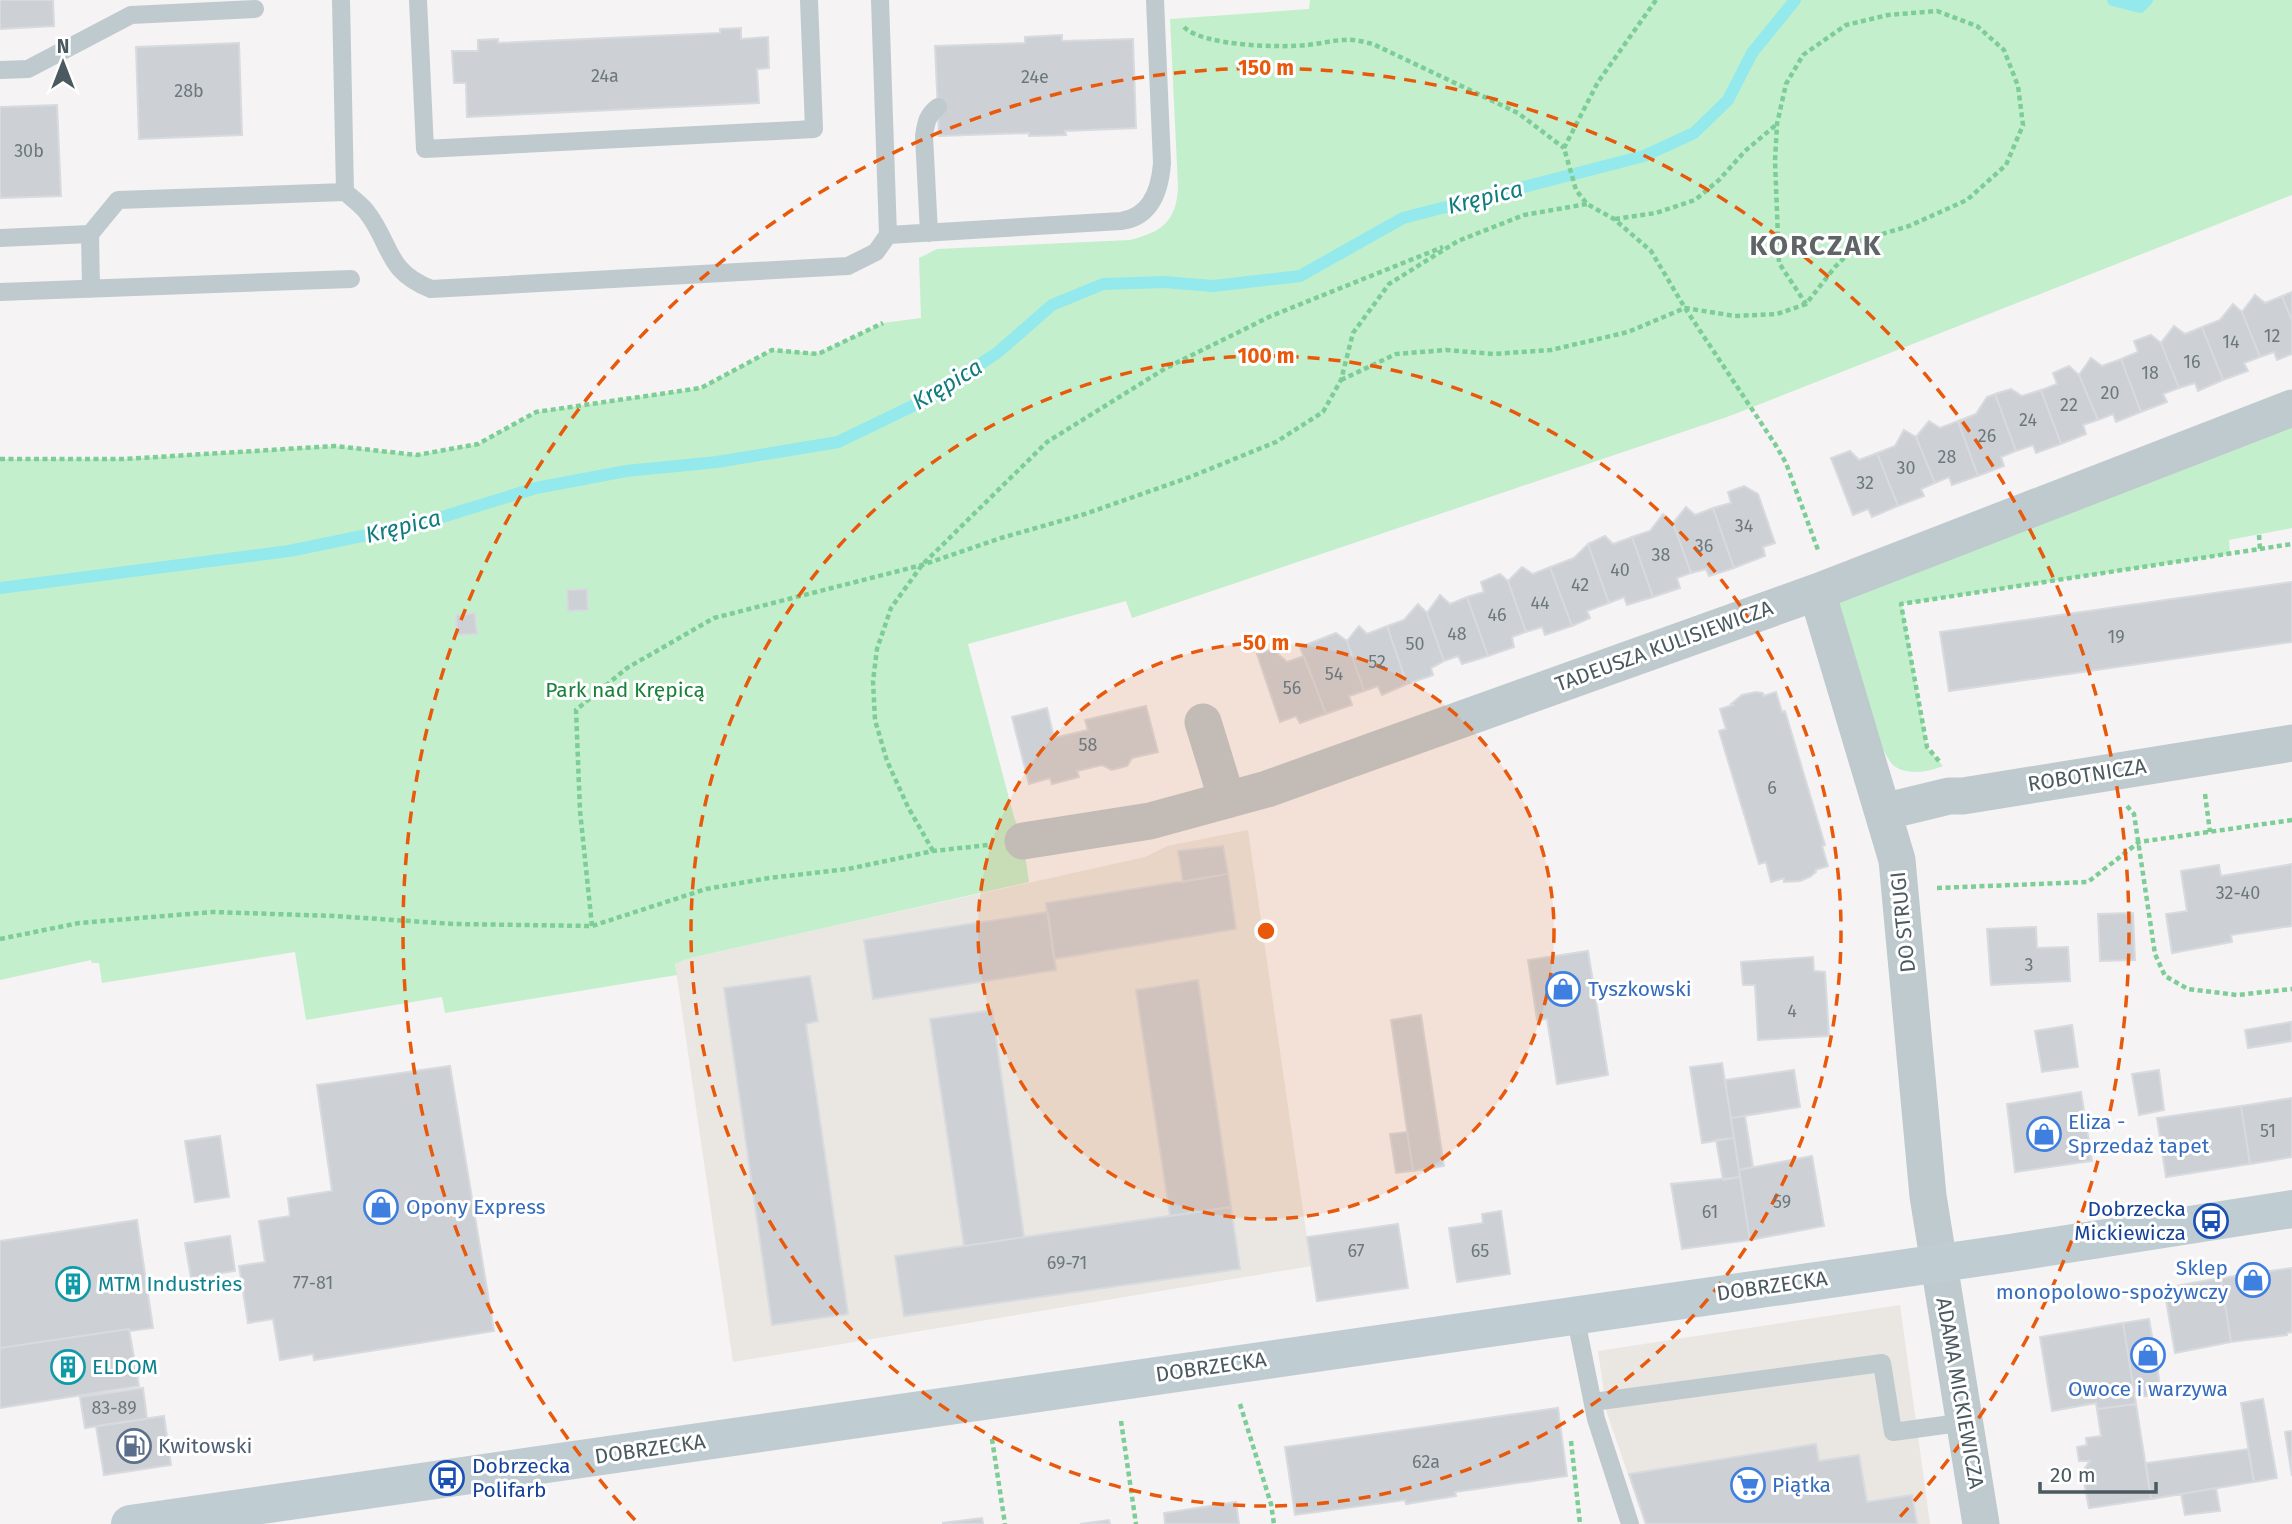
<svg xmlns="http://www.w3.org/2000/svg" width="2292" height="1524" font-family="'Fira Sans',sans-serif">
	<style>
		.commercial { fill: #eae6e1 }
		.green { fill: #c4efcd; fill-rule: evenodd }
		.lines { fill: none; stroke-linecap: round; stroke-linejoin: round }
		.stream { stroke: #93e9eb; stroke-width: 12 }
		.building { fill: #cdd1d5; stroke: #d7dade; stroke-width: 2 }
		.path { stroke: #7ccd96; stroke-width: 4.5; stroke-dasharray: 5 3.5; stroke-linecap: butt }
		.lane { stroke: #bfcace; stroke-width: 18 }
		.street { stroke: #bfcace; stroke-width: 37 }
		.secondary { stroke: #bfcdd3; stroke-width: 38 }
		.ring { fill: none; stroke: #e8590c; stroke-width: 3.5; stroke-dasharray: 12 9 }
		.labels { text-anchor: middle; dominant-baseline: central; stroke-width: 6; stroke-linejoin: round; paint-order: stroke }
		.number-label { font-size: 18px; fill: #6c787d }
		.street-label { font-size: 21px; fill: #4b5a60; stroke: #fff }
		.park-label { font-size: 21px; fill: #1a823a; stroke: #fff }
		.shop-label { font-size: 21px; fill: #366cbe; stroke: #fff; text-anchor: start }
		.transit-label { font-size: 21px; fill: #164399; stroke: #fff; text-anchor: end }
		.culture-label { font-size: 21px; fill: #0d838f; stroke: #fff; text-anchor: start }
		.service-label { font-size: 21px; fill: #4e5e75; stroke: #fff; text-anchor: start }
		.water-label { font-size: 23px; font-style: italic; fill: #107c7e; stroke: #fff }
		.district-label { font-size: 28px; font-weight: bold; letter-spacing: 2px; fill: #5f6467; stroke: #fff }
		.centre { fill: #e8590c; stroke: #fff; stroke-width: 3.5 }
		.ring-label { font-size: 21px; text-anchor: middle; font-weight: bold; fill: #e8590c; stroke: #fff; stroke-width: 6; stroke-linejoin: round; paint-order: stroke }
	</style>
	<rect width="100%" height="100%" fill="#f5f3f3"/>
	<path class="commercial" d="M1248,830L1311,1266L733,1362L675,963L686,959L1145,857L1167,846Z
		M1900,1305L1930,1524H1645L1607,1413L1598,1351Z"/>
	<path class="green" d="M1310,0H2292V195L1727,417L1644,445L1132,618L1126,601L968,644L1014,817L1023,841L1029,882L686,959L675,964L677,975L445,1013L442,997L306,1020L295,952L102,983L99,963H92L91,960L0,980V459H124L335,446L417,455L478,444L536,412L701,388L772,350L818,353L883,323L921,318L919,258L937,249L1130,240C1162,232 1177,221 1178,186L1170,19L1309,9ZM983,361L925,400L854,434V433Z
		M2292,408V528L2229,540L2230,554L1902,604L1927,747L1943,766C1929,772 1906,776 1893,765C1888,760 1884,750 1881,745L1830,586Z"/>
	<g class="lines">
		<path class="stream" d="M2113,0L2140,7L2147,0
			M0,588L289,551L416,525L536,488L626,471L717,462L838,442L925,400L997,353L1052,305L1103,284L1164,282L1213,286L1300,276L1403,218L1644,156L1694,133L1728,100L1752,53L1795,0"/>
	</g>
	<path class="building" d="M0,0H53L54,26L0,29Z
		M741,28V39L768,37L769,68L757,69L759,103L467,117L466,83H454L452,51H478V40L498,39V43L720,33V29Z
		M1062,35V41L1133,39L1136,128L1065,131L1066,135L1029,136V133L939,136L935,46L1025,43V37Z
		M239,43L242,135L139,139L136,47Z
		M57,105L61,196L0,198V107Z
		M2292,292V321L2282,296Z
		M2255,295L2265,303L2282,296L2292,321V354L2277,360L2274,352L2260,357L2242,312Z
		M2233,304L2242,312L2260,357L2244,363L2248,371L2223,380L2202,327L2220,320Z
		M2174,326L2185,334L2202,327L2223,380L2198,391L2195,383L2179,388L2161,343Z
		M2151,335L2161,343L2179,388L2163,394L2167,402L2141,412L2121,359L2138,352L2134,341Z
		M2091,358L2102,366L2121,359L2141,412L2116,422L2113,414L2098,420L2079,375Z
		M2069,366L2079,375L2098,420L2083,425L2086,434L2061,444L2041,390L2057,384L2053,373Z
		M2011,389L2022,396L2041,390L2061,444L2036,453L2033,445L2016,451L1995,394Z
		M1995,394L2016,451L2001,457L2004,466L1978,476L1958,421L1976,414L1987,397Z
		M1929,421L1940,428L1958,421L1978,476L1952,485L1949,477L1935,483L1916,437Z
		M1904,430L1916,437L1935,483L1921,489L1924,496L1898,506L1877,453L1895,446Z
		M1850,451L1859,460L1877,453L1898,506L1872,517L1868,509L1853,515L1831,458Z
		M1744,486L1758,494L1775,543L1763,547L1765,556L1734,568L1713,508L1731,503L1728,492Z
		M1686,507L1695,515L1713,508L1734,568L1709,576L1706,569L1691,573L1673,523Z
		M1663,514L1673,523L1691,573L1677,578L1680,588L1653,597L1632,537L1650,531Z
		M1605,536L1613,544L1632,537L1653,597L1627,605L1624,597L1609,603L1588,544Z
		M1588,544L1609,603L1587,611L1590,618L1572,626L1550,567L1574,558Z
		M1522,567L1533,574L1550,567L1572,626L1545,635L1542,627L1526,632L1508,581Z
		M1500,574L1508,581L1526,632L1512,637L1514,647L1488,656L1467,597L1484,592L1481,582Z
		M2292,582V642L1949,691L1940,632Z
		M587,589L588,610L568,611L567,590Z
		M1440,595L1450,604L1467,597L1488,656L1462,664L1458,656L1444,661L1427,613Z
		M1418,604L1427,613L1444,661L1431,668L1433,675L1407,684L1387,626L1404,620Z
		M475,613L477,634L457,635L456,615Z
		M1359,626L1367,634L1387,626L1407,684L1382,695L1378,686L1364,691L1347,641Z
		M1336,633L1347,641L1364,691L1349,696L1352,705L1326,714L1300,647Z
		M1275,649L1278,654L1287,662L1304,656L1326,714L1300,723L1296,716L1280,722L1257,654Z
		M1756,692L1763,693V696L1776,692L1782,712L1785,711L1825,845L1822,846L1828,866L1815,870L1816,872L1810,877L1800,881L1784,882V878L1771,882L1766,862L1759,864L1719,731L1726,729L1720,709L1733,705L1731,704L1742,695Z
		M1146,706L1158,752L1132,758L1127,766L1112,770L1102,765L1077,771L1079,777L1052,784L1050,778L1029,784L1012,717L1047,708L1054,738L1088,730L1085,720Z
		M1223,846L1228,874L1183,882L1178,851Z
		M2292,864V926L2231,935L2232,942L2172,953L2166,914L2187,911L2181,871L2219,865L2221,876Z
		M1228,874L1236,929L1054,959L1046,903Z
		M1048,912L1056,970L873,999L864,940Z
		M2133,913L2135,960L2100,961L2098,914Z
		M2036,927L2037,948L2068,947L2070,981L1991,985L1987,929Z
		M1588,951L1608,1075L1557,1084L1547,1019L1537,1020L1528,960Z
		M1813,957L1814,971L1825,972L1829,1036L1758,1040L1755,985H1743L1741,962Z
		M810,976L818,1021L806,1024L848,1314L772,1325L724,988Z
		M1198,980L1231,1207L1170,1216L1136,990Z
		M992,1010L1024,1237L964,1246L930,1019Z
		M1421,1015L1444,1166L1413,1171L1391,1020Z
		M2291,1022L2292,1041L2248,1048L2245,1030Z
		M2072,1025L2078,1067L2042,1072L2035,1031Z
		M1722,1063L1734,1138L1702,1143L1690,1067Z
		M450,1066L494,1331L314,1360L313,1354L280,1360L273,1319L248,1323L239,1266L265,1262L259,1221L290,1216L288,1198L332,1191L317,1085Z
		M1794,1070L1800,1107L1731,1118L1725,1080Z
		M2159,1070L2164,1110L2139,1115L2132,1074Z
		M2081,1092L2092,1161L2015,1172L2007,1104Z
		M2292,1098V1157L2250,1164L2241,1106Z
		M2241,1106L2250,1164L2166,1177L2157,1118Z
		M1745,1116L1753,1167L1739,1170L1731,1118Z
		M1407,1132L1413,1171L1396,1173L1390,1134Z
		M220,1136L229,1197L195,1202L185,1141Z
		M1734,1138L1740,1177L1723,1180L1716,1140Z
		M1812,1156L1824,1226L1750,1240L1739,1170Z
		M1740,1177L1750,1240L1682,1249L1671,1184Z
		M1231,1207L1240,1269L904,1316L895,1256Z
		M1501,1211L1510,1274L1457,1282L1449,1228L1483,1223L1482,1214Z
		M137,1220L153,1328L130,1331L129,1329L0,1348V1241Z
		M1398,1224L1408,1288L1317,1301L1307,1237Z
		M230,1236L235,1271L191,1278L185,1243Z
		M2292,1268V1332L2287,1333V1335L2231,1342L2221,1278Z
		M2221,1278L2231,1342L2175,1353L2164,1288Z
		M2149,1319L2159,1378L2160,1395L2135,1397L2123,1323Z
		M2123,1323L2136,1404L2097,1409L2096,1403L2052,1411L2040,1337Z
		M129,1329L139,1386L0,1408V1348Z
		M143,1388L147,1419L85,1428L80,1397Z
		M2263,1399L2277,1478L2254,1482L2241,1403Z
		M2136,1404L2151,1499L2089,1508L2084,1482L2093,1481L2082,1472L2090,1461H2079L2077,1447L2087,1445L2086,1438L2101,1436L2097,1409Z
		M1558,1408L1567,1476L1455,1492L1456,1496L1406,1504L1405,1500L1295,1515L1285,1447Z
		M164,1416L171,1465L104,1475L96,1426Z
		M2292,1431V1476L2285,1432Z
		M1816,1444L1819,1461L1859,1455L1867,1502L1912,1495L1917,1524H1646L1629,1474Z
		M2248,1449L2254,1482L2151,1499L2146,1463Z
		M2216,1488L2220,1511L2185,1515L2181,1494Z
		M1236,1502L1239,1524H1165L1164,1513Z
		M982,1518L983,1524H943V1523Z
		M1109,1520L1110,1524H1080Z"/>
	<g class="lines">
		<path class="path" d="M1656,0L1598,82L1564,148L1576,190L1587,204L1614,219L1651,251L1685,308L1775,444L1786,463L1818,550
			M1184,27C1202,46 1281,48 1307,45C1320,44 1333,40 1345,40C1354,39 1364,42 1373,44L1518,113L1564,148
			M1615,219L1656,213L1695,200L1719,180L1745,151L1777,124
			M1341,380L1396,354L1446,350L1493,354L1551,350L1628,332L1685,308L1735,316L1777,314L1806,304L1835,267L1862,240L1909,226L1967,200L2006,165L2023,125L2018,86L2004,50L1977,26L1937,11L1888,15L1846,25L1803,55L1786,84L1777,124L1775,161L1779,263L1806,304
			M0,459H124L335,446L417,455L478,444L536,412L701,388L772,350L818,354L883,323
			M2259,535L2260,549
			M1939,761L1927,747L1901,604L2292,544
			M2205,794L2210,832
			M2127,806L2134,814L2155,954L2165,976L2188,989L2237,995L2292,989
			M933,851L908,807L887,761L875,720L873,681L877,649L891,608L922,565L1047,442L1166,368L1271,316L1443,247
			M1937,888L2088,882L2139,842L2292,820
			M592,926L580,811L576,710L627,668L714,618L922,565L1001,538L1085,514L1190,477L1276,442L1323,412L1341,380L1353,333L1389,284L1458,241L1524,215L1587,204
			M0,939L79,923L213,912L334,916L454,924L592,926L706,889L769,878L848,869L933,851L988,845
			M1240,1404L1271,1504L1274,1524
			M1121,1421L1136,1524
			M992,1439L1005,1524
			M1571,1441L1580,1524"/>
		<path class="lane" d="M418,0L425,149L814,129L809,0
			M0,70L28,69L131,15L255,9
			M345,192C352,198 360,204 366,211C392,244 385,271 431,289L848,266L876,252L888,235L880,0
			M929,233L924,136C926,123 927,115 938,107
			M888,235L1121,221C1151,217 1160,190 1162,163L1155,0
			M0,238L90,234
			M91,289L90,234L118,200L345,192L341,0
			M0,292L351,279
			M1575,1315L1596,1419L1630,1524
			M1593,1402L1882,1363L1893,1432L1966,1422"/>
		<path class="street" d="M1817,592L1897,860L1928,1196L1981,1524
			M1203,722L1227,800
			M1883,812L1949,796H1963L2292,743
			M1023,841L1150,821L1267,789L1817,592L2292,408"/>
		<path class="secondary" d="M130,1524L2010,1253L2292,1209"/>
	</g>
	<circle cx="1266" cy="931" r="288" fill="#e8590c" fill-opacity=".12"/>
	<g class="ring">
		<circle cx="1266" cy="931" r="288"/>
		<circle cx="1266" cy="931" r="575"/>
		<path d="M635 1520A863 863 0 1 1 1897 1520"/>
	</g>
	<defs>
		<g id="shop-ring" transform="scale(1.75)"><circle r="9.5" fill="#fff" stroke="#3f7fe0" stroke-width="1.5"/><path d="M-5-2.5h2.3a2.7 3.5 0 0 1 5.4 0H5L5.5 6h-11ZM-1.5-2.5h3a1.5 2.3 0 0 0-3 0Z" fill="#3f7fe0"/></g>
		<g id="bus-ring" transform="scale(1.75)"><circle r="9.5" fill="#fff" stroke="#1a4fb4" stroke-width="1.5"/><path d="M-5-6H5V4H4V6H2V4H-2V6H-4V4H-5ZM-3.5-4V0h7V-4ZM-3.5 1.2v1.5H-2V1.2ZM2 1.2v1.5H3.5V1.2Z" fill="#1a4fb4"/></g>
		<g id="building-ring" transform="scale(1.75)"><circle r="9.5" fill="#fff" stroke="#0f9aa8" stroke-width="1.5"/><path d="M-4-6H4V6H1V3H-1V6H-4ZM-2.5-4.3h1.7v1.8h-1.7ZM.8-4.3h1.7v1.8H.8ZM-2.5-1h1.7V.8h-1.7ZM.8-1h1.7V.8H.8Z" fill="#0f9aa8"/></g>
		<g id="fuel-ring" transform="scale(1.75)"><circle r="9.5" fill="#fff" stroke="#5c6f8a" stroke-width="1.5"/><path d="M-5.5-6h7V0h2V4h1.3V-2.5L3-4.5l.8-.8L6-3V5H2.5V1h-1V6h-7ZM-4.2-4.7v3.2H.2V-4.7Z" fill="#5c6f8a"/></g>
		<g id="supermarket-ring" transform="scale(1.75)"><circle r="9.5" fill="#fff" stroke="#3f7fe0" stroke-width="1.5"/><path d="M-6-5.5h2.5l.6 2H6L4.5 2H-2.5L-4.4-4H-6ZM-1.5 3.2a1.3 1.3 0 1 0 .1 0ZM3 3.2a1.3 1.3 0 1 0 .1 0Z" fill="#3f7fe0"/></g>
	</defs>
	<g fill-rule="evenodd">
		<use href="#shop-ring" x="1563" y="989"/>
		<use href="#shop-ring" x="2044" y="1134"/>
		<use href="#shop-ring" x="381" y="1207"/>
		<use href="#bus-ring" x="2211" y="1221"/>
		<use href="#shop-ring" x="2253" y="1280"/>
		<use href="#building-ring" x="73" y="1284"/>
		<use href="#shop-ring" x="2148" y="1355"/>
		<use href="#building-ring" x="68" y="1367"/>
		<use href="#fuel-ring" x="134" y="1446"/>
		<use href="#bus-ring" x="447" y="1478"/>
		<use href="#supermarket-ring" x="1748" y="1485"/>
	</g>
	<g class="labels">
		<g class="number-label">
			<text x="605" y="76">24a</text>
			<text x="1035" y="77">24e</text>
			<text x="189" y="91">28b</text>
			<text x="29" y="151">30b</text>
			<text x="2272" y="336">12</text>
			<text x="2231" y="342">14</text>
			<text x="2192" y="362">16</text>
			<text x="2150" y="373">18</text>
			<text x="2110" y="393">20</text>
			<text x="2069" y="405">22</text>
			<text x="2028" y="420">24</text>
			<text x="1987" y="436">26</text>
			<text x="1947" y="457">28</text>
			<text x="1906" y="468">30</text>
			<text x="1865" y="483">32</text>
			<text x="1744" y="526">34</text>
			<text x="1704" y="546">36</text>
			<text x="1661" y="555">38</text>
			<text x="1620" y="570">40</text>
			<text x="1580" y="585">42</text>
			<text x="1540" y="603">44</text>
			<text x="1497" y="615">46</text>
			<text x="1457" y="634">48</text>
			<text x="2116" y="637">19</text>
			<text x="1415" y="644">50</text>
			<text x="1377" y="662">52</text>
			<text x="1334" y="674">54</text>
			<text x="1292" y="688">56</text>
			<text x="1088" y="745">58</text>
			<text x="1772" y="788">6</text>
			<text x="2238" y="893">32-40</text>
			<text x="2029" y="965">3</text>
			<text x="1792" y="1011">4</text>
			<text x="2268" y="1131">51</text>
			<text x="1782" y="1202">59</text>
			<text x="1710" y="1212">61</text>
			<text x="1356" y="1251">67</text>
			<text x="1480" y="1251">65</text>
			<text x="1067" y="1263">69-71</text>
			<text x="313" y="1283">77-81</text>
			<text x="114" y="1408">83-89</text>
			<text x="1426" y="1462">62a</text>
		</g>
		<g class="street-label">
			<text transform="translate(1664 646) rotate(-20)">TADEUSZA KULISIEWICZA</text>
			<text transform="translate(2087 775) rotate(-9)">ROBOTNICZA</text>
			<text transform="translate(1903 922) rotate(-96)">DO STRUGI</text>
			<text transform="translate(1772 1286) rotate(-8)">DOBRZECKA</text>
			<text transform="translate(1211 1367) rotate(-8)">DOBRZECKA</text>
			<text transform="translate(1960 1393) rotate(80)">ADAMA MICKIEWICZA</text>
			<text transform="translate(650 1449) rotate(-8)">DOBRZECKA</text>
		</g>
		<g class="park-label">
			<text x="625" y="690">Park nad Krępicą</text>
		</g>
		<g class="shop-label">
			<text x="1588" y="989">Tyszkowski</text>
			<text x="2068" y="1122">Eliza -<tspan x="2068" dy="24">Sprzedaż tapet</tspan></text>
			<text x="406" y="1207">Opony Express</text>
			<text x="2228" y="1268" text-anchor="end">Sklep<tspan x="2228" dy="24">monopolowo-spożywczy</tspan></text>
			<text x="2148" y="1389" text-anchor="middle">Owoce i warzywa</text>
			<text x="1772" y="1485">Piątka</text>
		</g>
		<g class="transit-label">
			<text x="2186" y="1209">Dobrzecka<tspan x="2186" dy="24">Mickiewicza</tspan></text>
			<text x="472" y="1466" text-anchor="start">Dobrzecka<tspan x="472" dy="24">Polifarb</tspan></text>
		</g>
		<g class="culture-label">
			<text x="98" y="1284">MTM Industries</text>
			<text x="92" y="1367">ELDOM</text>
		</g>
		<g class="service-label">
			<text x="158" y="1446">Kwitowski</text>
		</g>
		<g class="water-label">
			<text transform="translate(1485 197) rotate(-14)">Krępica</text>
			<text transform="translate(947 384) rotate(-31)">Krępica</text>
			<text transform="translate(403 526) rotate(-14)">Krępica</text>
		</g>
		<g class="district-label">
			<text x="1816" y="245">KORCZAK</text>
		</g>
	</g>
	<circle cx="1266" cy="931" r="10" class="centre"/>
	<g class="ring-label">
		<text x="1266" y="75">150 m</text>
		<text x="1266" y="363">100 m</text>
		<text x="1266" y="650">50 m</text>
	</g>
	<g transform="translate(63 63)" stroke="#ffffff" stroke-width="5" paint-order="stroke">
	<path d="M0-5L12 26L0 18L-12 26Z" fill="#4b5a60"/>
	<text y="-10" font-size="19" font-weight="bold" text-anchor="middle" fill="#4b5a60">N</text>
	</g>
	<path d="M2040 1482v10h116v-10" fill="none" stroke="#4b5a60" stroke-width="3.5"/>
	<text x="2050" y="1482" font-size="21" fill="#4b5a60" stroke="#ffffff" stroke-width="5" paint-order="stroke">20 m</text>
</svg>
